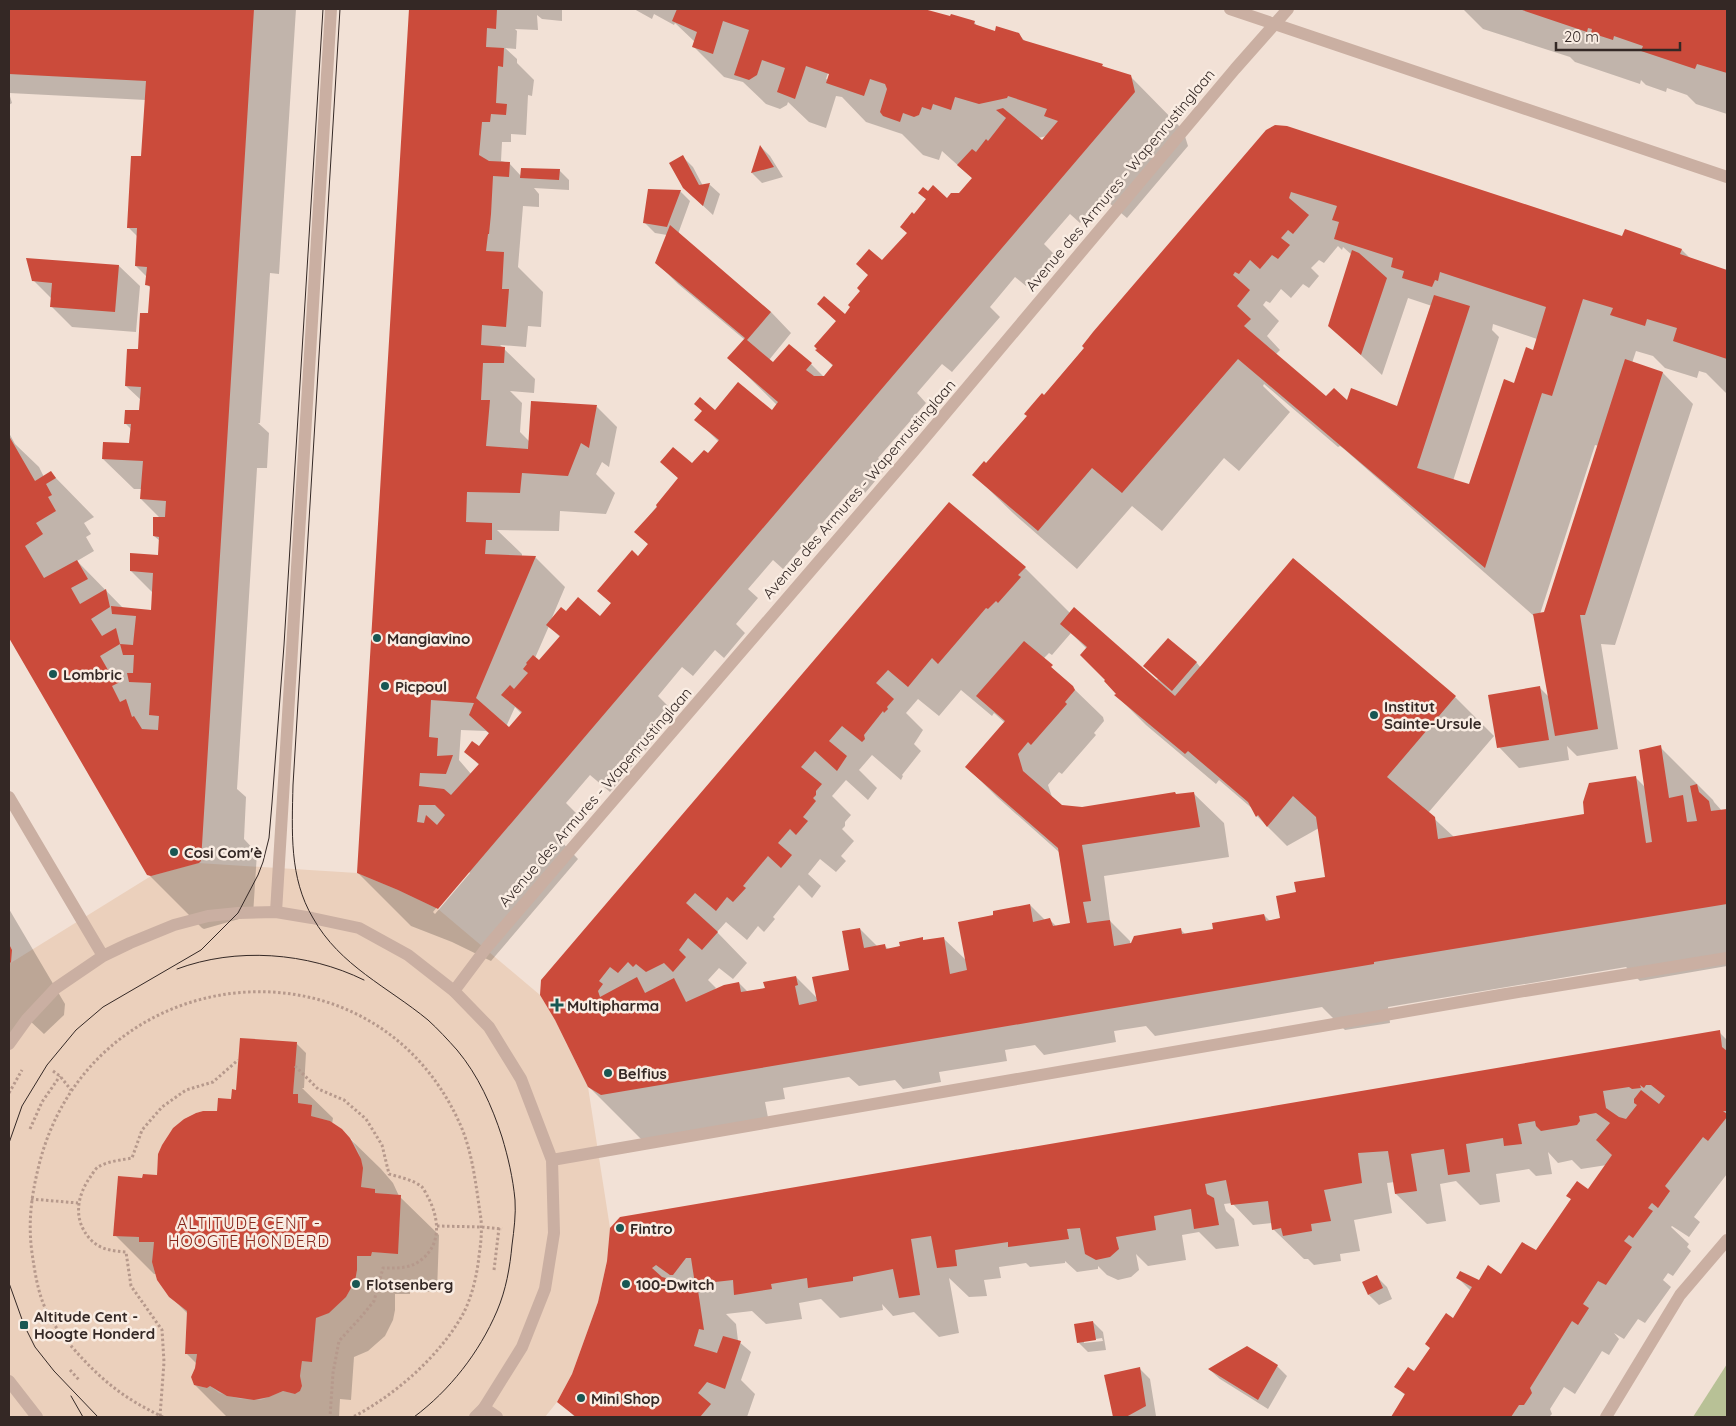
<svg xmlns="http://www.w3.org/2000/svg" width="1736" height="1426" font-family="Quicksand,sans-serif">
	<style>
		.green { fill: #b8c196 }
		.plaza { fill: #ebd0bc; fill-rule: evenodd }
		.shadow { fill: #0003; fill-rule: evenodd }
		.building { fill: #cb4b3b; fill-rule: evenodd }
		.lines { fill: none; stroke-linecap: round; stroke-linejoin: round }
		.path { stroke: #b6998c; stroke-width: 3; stroke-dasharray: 2.5 2.5; stroke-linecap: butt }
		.minor { stroke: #caafa2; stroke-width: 12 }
		.tertiary { stroke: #caafa2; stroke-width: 12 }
		.tram { stroke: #342825; stroke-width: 1 }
		.poi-dot { fill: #195753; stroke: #f9ece2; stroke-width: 2 }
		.labels { text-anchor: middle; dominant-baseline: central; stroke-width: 5; stroke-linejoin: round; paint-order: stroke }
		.street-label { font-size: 15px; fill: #342825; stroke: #f9ece2 }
		.poi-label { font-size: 15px; font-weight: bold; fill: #342825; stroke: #f9ece2; text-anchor: start }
		.neighbourhood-label { font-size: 16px; letter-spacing: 1px; fill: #86261b; stroke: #f9ece2 }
	</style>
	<rect width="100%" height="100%" fill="#f2e1d6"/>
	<path class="green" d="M1727,1364V1417H1693Z"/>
	<path class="plaza" d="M198,863L357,873L398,890L438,909L540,995L555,1020L588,1087L610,1228L607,1261L598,1302L572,1374L557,1402L545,1417H9V964L151,876ZM294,1078L293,1094H298V1103L311,1105V1116L330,1121L342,1129L354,1142L359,1153L362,1165L361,1187L375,1189V1193L401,1195L398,1253L372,1252L371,1256H357V1270L355,1281L346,1297L329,1312L316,1318L312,1361H302L300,1376L302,1386L300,1391L295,1394L283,1391L261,1400L240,1399L219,1393L210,1386L207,1388L194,1385L191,1377L195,1368L197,1354L185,1353L187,1311L169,1297L157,1280L152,1262L154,1242H139V1237L113,1235L118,1176L142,1178L143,1174L157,1175L158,1154L162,1145L173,1128L184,1119L196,1113L203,1111H217L218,1098L231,1099L232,1090Z"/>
	<path class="shadow" d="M9,9H296L279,274L270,273L260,423H258L269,433L267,468H257L237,789L246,797L244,839L257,853L253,915L204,929L202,928L148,874L9,635V433L15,444L39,467L44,477L51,473L94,517L84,523L91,534L86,537L94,551L77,561L124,609L152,611L153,593L131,571L159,556L160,541L154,536L161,519L141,499L142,489H134L103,459L130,444L132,430L125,423L140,411L141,400L126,386L140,350L150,314L151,289L147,284V277L136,266L138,237L128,227L143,158L146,100L9,93L12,103L9,105Z
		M410,9H562V21L542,19L537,15L538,30L515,29L517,31L516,49L505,48L517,59V63L534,80L532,96L528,95L526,135L511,134V142H502L501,161L509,163L521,176L559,170L569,180V190L534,188L539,194V207L523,206L518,267L543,292L541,327L528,326L526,347L500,345L535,379L534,393L510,391L522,403L520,432L530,442L597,407L617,427L609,467L602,462L596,474L615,493L606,514L560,511L559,531L497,530L522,554V556L535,557L565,587L551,620L600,618L612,604L599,591L638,558L649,545L636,532L679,479L661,462L692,465L708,455L719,442L696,419L715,412L779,417L777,405L729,358L745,340L678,284L657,263L667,235L655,233L645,223L680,191L690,201L678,234L771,312L791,333L769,360L773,363L811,364L824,377L834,367L817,350L837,322L819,304L845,315L883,262L908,233L914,216L927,200L920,193H928L947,199L959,195L973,179L942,151L939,160L923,155L902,134L866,122L842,97L836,96L826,128L809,122L788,102L787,105L780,109L766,104L743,82L724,77L693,46L695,42L675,23L674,25L654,14L652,19L634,9H849L826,79L828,80L852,9H921L951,18L974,22L978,27L995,32L1018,34L1026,42L1103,66L1106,69L1130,76L1183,130L1188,146L1127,218L1102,197L1080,223L1070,214L1044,244L1054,254L1026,286L1015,277L990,307L1000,317L952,372L942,364L917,393L926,403L878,458L887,467L865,493L855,485L783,569L773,560L748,589L758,598L736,624L745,633L724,658L715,650L693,676L682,667L658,696L668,706L646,731L654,740L610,792L590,775L566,803L576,813L556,836L578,859L491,961L452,942L411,926L358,873ZM1047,136L1042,142L1038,138ZM549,626L560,637L539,662L535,658ZM515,707L522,714L509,729L506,727ZM461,730L486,731L490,734L479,748L466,751L479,765L471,774L459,760ZM468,871L470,873L435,914L433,912Z
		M1463,9H1727V114L1696,104L1687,95L1667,88L1666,92L1646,85L1641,80L1640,84L1575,62L1570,57L1483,29Z
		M761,147L770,156L783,177L762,183L752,173Z
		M683,157L693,167L703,186L710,185L720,194L713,215L684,188Z
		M1243,159L1682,250L1691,259L1727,271V394L1706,373L1699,371L1697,378L1665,368L1653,356L1636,351L1632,363L1663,373L1693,404L1615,645L1601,644L1618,749L1577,756L1567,746L1569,760L1519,768L1499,747L1540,688L1549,697L1535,617L1344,449L1340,446L1338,447L1264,384L1263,386L1290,412L1239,471L1224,458L1162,531L1132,506L1077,569L1013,513L974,475L986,465ZM1338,246L1342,250L1343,247L1352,255L1330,326L1382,375L1408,298L1432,306L1398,408L1326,398L1275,355L1280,350L1267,336L1279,321L1263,305L1266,301L1270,303L1281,289L1291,298L1303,284L1309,288L1319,276L1311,268L1319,260L1324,263ZM1493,324L1537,339L1534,351L1515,384L1470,487L1453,481L1499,337L1492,330ZM1595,445L1599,446L1545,613L1540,614Z
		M28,260L119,266L140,286L136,332L72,327L52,307V299L33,280Z
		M949,504L1025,568L1070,613L1156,680L1196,662L1201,668L1294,559L1455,697L1494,736L1428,813L1454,837L1586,815L1635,777L1645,787L1660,747L1713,800L1714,802L1722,811L1727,810V966L1640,981L1626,967L1388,1007L1390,1023L1345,1030L1322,1007L1155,1036L1146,1026L1114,1031L1116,1042L1044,1055L1035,1045L1005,1050L1007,1061L939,1072L941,1082L903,1089L895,1080L859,1086L849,1077L783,1088L785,1099L765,1102L770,1128L642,1140L589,1087L556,1019ZM1071,633L1087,649L1106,680L1117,693L1116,695L1146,725L1216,784L1219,780L1254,810L1257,816L1287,846L1319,828L1326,878L1298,893L1281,919L1270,921L1264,915L1215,930L1186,935L1180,929L1131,947L1130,941L1110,921L1104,876L1229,857L1224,823L1193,793L1082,809L1062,806L1052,797L1048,785L1059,772L1062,774L1096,735L1094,733L1104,721L1103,717L1043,659L1049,653L1052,655ZM961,690L992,716L994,713L1005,723L967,767L997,797L1059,852L1073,928L1057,927L1050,920L1046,921L1030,905L993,916L967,961L943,938L925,941L922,939L889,950L885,946L878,947L860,929L850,971L818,999L796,977L766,989L748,992L739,983L712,992L716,988L708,980L719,968L733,979L747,963L717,932L726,922L747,940L758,926L764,932L775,919L773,917L799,885L812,898L821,886L808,874L820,859L836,872L846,861L841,856L854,841L842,829L845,826V822L851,815L832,796L846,780L868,800L877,788L859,770L872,755L901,780L903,776L902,775L921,751L914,744L923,730L906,713L918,699L939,716Z
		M9,909L65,1004L64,1015L44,1034L29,1020L9,1046Z
		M1719,1032L1727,1040V1174L1694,1217L1700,1222L1689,1237L1672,1226L1671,1227L1689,1244L1687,1247L1691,1251L1673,1276L1668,1273L1663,1280L1671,1287L1645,1323L1638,1319L1624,1339L1614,1333L1619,1339L1609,1355L1602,1351L1575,1394L1564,1387L1550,1409L1552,1414L1549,1417H1392L1406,1396L1396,1386L1414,1373L1454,1320L1471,1291L1457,1277L1479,1282L1501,1275L1536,1252L1572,1200L1568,1196L1588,1191L1607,1165L1581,1169L1572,1160L1558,1163L1548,1152L1552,1174L1536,1176L1529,1169L1496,1174L1500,1202L1480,1205L1456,1181L1440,1184L1446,1221L1427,1224L1396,1194L1395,1182L1387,1183L1392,1213L1354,1220L1360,1251L1340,1254L1341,1261L1314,1265L1308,1259H1304L1273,1229L1272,1223L1253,1225L1232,1203L1224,1204L1226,1211L1234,1219L1239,1246L1216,1249L1199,1232L1182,1235L1186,1260L1148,1266L1136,1254L1139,1270L1131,1277L1118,1280L1107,1275L1098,1266V1269L1077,1272L1065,1261V1263L1030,1267L1026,1263L999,1267L1001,1278L984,1280L987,1296L969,1297L949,1278L959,1333L939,1337L914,1312L893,1316L882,1304L883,1310L840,1318L821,1299L799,1303L802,1319L766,1324L752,1311L726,1314L736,1324L738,1341L751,1352L741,1380L755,1394L747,1417H575L559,1401L573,1374L600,1302L608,1262Z
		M296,1043L306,1053L304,1088H302L333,1118L332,1124L341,1130L381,1169L393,1183L399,1196L439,1235L437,1292L410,1291V1294H395V1310L393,1320L385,1336L368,1351L354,1357L351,1400L340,1399L339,1417H227L195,1385L197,1364L186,1353L188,1314L170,1296L156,1274H154L115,1235L143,1179L158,1176L218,1112L232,1100L237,1091Z
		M1377,1277L1387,1287L1392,1299L1379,1305L1369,1295Z
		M1093,1322L1103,1332L1106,1350L1088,1352L1078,1342ZM1102,1338L1103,1341L1084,1343V1341Z
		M1277,1366L1287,1376L1268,1409L1220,1379L1210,1370Z
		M1140,1369L1150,1379L1156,1416L1114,1417L1105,1376Z"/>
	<path class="building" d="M9,9H254L201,861L199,863L151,876L147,875L9,638V436L35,481L51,471L56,478L46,484L52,495L48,497L56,511L36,523L43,534L25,546L44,578L77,560L88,579L71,588L80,604L106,589L110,607L91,619L102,636L116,628L120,644L133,645L136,616L112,614L111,606L151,610L153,573L130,571V553L158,555L159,537L153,536V517H165L166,501L140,499L143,461L102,459L103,442L129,443L131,424H124L125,410H139L141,387L125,386L127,349H138L140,313H148L150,286L145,285L147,267L135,266L137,228H127L131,156H141L146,81L9,74ZM120,644L123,655H134L133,673H127L129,682L151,683L149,715L159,716L158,730L142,729L134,716L132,717L126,699L120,702L112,686L120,682L112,668L108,670L100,656Z
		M409,9H497L496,29L487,28L486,47L504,48L503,67L498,66L496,103L507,104L506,115L491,114L490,122H482L479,155L489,161L510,162L509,177L493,176L491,214L489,234H488L486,251L504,252L502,289H509L506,327L482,325L481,345L505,347L504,363H483L481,400H490L486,446L528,449L531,401L597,405L589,448L581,443L568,476L522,473L520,493L467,492L466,522L492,523V540H486L485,554L536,556L476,698L509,727L522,712L501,695L510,685L514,689L528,673L523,669L527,664L526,663L533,655L539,660L560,636L546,625L561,607L566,611L578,597L600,616L611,603L597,591L632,550L638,556L648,544L634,532L657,507L656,505L678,478L660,462L673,447L692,463L704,450L708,453L719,440L694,420L702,411L694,404L700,397L715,410L738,382L772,410L778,402L727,358L745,338L655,263L670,225L771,312L747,340L773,362L789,344L812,363L806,370L814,376H824L833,365L815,350L817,349L814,346L836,321L817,304L824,296L845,314L850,307L848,305L860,291L857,288L868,275L856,264L869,249L882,260L907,233L900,227L912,212L914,214L926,199L918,193L923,187L928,191L933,185L947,198L951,193H959L972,178L957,165L972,149L976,152L986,139L988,141L1006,118L996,110L1003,108L1042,140L1058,121L1044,116L1047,109L1008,96L1007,98L979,104L955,97L951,110L933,104L931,110L922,107L919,115L914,117L903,113L900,122L883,116L880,112L887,89L885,84L870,79L864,96L826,83L829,74L806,66L795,99L777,92L785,68L762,60L757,75L749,80L734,75L749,30L723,21L713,54L692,47L697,32L672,21L677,9H924L950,16L951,14L975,21L974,24L995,31L996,26L1019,33L1023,40L1103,64L1102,66L1131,75L1135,92L438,909L398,890L357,873ZM431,700L474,703L469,715L489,733L479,746L472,741L464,752L479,764L451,795L444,789L419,786L420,773L446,774L453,755L437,756L438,738L429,737ZM419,805H435L445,815L437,825L426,815L424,823L417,822Z
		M1519,9H1727V73L1697,64L1695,69L1641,51L1643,46L1614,36L1613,40L1591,33L1592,29L1588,28L1587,32Z
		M1275,125L1287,126L1622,236L1625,229L1682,249L1680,254L1727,270V359L1673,341L1677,328L1647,319L1645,326L1610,315L1613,308L1583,299L1552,396L1542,393L1485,568L1238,359L1122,493L1092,468L1038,531L972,475L984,461L986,463L1027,416L1024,414L1042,393L1044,395L1084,348L1082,346L1093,332L1266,130ZM1291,192L1337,206L1332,220L1339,222L1334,239L1393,258L1391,267L1404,271L1402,278L1432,287L1435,280L1438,281L1440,272L1546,307L1533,350L1526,347L1514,383L1504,379L1469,484L1417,468L1470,306L1434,295L1397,406L1351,388L1347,400L1334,388L1326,396L1244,326L1251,319L1237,306L1250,290L1233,275L1235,272L1239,274L1250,260L1260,269L1272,255L1278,259L1290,245L1281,238L1288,230L1293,234L1309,215L1289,198Z
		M760,145L774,167L751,173Z
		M683,155L699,185L710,183L703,206L683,188L669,163Z
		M521,168L560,169L559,180L520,178Z
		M648,189L681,190L667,227L643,223Z
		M1352,250L1359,253L1387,278L1361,355L1328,326Z
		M26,258L119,265L115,312L50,307L52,283L32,281Z
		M1625,359L1663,372L1585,615H1580L1598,729L1555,736L1533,614L1544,612Z
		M949,502L1026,567L1018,575L1021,577L998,603L996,601L988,609L986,608L938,664L932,658L908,687L888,670L876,683L894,699L887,707L888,709L884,713L883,711L864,735L865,739L862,742L842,726L829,741L847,756L837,771L815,751L801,767L822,784L816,791V795L813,798L816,801L803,817L808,821L796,835L790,829L778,843L792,855L781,868L768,856L743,886L746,888L733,902L727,897L716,911L695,893L686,903L718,932L702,950L688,938L679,950L686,957L673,972L664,963L646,972L636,964L633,967L628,962L618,973L610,967L599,981L603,984L598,991L600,997L637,977L645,993L674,978L686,1002L724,985L739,982L741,992L765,988L763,982L796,976L798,985L795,986L799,1005L817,1001L812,977L849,970L842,931L860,928L864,948L885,944L886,949L900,946L899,942L923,937V940L944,937L950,974L967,970L958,922L993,915V911L1030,904L1033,922L1050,918L1053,926L1070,923L1058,848L965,767L1005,721L976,696L1024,641L1053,665L1051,667L1073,686L1075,690L1065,702L1067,704L1031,745L1028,742L1018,754L1023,771L1062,805L1082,807L1175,792L1176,794L1194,792L1200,827L1082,845L1091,901L1083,902L1087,923L1110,920L1114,946L1131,943L1134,936L1181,928L1182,934L1213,929L1212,923L1264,914L1266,921L1280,918L1276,896L1296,892L1294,882L1325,877L1316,817L1293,796L1267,827L1258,815L1256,817L1248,802L1188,751L1185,754L1114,695L1116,694L1104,681L1105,680L1080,655L1087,647L1060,624L1074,607L1175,696L1293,558L1456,696L1387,777L1435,817L1438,839L1584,814L1583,802L1589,783L1636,776L1646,843L1652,842L1639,750L1661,745L1669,798L1683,795L1687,822L1697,821L1690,786L1697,784L1699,792L1709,801L1711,811L1727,809V904L1374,962V964L601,1095L588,1087L555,1020L540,995L541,980Z
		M1168,638L1197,662L1172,691L1143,666Z
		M1540,686L1549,740L1497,748L1488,695Z
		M9,944L12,950L11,962L9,964Z
		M1720,1030L1722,1047L1727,1051V1111H1723L1727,1114V1117L1708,1141L1703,1137L1665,1186L1670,1191L1658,1208L1652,1203L1651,1204L1648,1208L1653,1211L1633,1238L1629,1235L1624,1241L1632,1247L1606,1285L1598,1281L1583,1304L1589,1308L1578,1325L1572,1321L1530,1388L1532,1393L1524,1405H1519L1511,1417H1391L1405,1394L1394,1387L1408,1367L1414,1371L1430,1348L1425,1344L1446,1313L1453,1318L1472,1287L1456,1278L1460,1271L1479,1280L1488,1265L1501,1274L1522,1242L1536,1250L1571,1199L1566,1196L1577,1181L1588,1189L1612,1155L1596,1140L1610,1123L1596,1113L1579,1116L1580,1121L1577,1125L1541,1131L1536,1126L1535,1121L1518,1124L1522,1144L1504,1146L1503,1138L1466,1144L1470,1172L1448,1175L1444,1149L1411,1154L1417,1191L1395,1194L1388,1151L1358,1153L1362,1183L1324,1190L1331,1221L1311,1224L1312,1231L1283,1236L1281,1228L1272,1230L1268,1201L1231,1205L1226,1180L1205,1184L1207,1194L1214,1198L1219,1225L1194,1229L1191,1209L1154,1216L1156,1230L1116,1237L1119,1249L1110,1257L1096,1260L1085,1254L1080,1228L1067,1229L1069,1239L1008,1247V1242L955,1250L957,1266L937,1268L931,1236L911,1239L920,1295L899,1298L893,1269L853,1277V1281L808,1288L807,1278L771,1284L772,1289L734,1295L733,1280L697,1284L704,1330L699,1329L694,1346L717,1353L723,1336L741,1341L725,1389L707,1382L698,1393L711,1404L700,1417H576L557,1402L572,1374L598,1302L607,1261L610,1228L620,1217ZM1640,1085L1644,1088L1646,1085H1651L1665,1096L1659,1104L1641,1090L1634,1099V1103L1637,1105L1626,1119L1619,1117L1606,1108L1603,1091L1629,1087L1632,1089L1641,1088ZM686,1258H691L695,1284H688L662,1277L652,1268L656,1265L670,1275H673Z
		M240,1038L297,1042L293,1094H298V1103L312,1105L311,1116L330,1121L342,1129L350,1138L361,1159L363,1168L361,1187L375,1189V1193L401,1195L398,1254L372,1252L371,1256H357V1270L355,1281L346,1297L329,1313L316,1318L312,1362L302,1361L300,1376L302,1386L300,1391L295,1394L283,1391L269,1397L254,1400L227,1396L210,1386L207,1388L194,1385L191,1377L195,1368L197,1354H185L187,1311L169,1297L157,1280L152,1262L154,1242H139V1237L113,1236L118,1176L142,1178L143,1174L157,1175L158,1154L162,1145L173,1128L184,1119L196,1113L203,1111H217L218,1098L231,1099L232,1089L236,1090Z
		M1377,1275L1383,1288L1368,1295L1362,1282Z
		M1093,1321L1096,1340L1077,1343L1074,1324Z
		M1247,1346L1278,1365L1258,1400L1208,1369Z
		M1140,1367L1146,1406L1126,1417H1113L1104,1375Z"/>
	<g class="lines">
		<path class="path" d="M295,1066L318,1089L344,1100L366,1119L382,1145L389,1174C399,1177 414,1180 422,1187C424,1189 426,1194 428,1197C439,1218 442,1244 421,1260C410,1269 396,1268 383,1268L374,1301L361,1317L339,1341L333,1373L330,1417
			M53,1071L60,1076L71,1090
			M9,1093L22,1070
			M30,1129L42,1102L60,1076
			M31,1199L78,1203
			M437,1226L482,1227L502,1229
			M494,1270L499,1228
			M70,1370L80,1381
			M160,1416L164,1362L162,1330L131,1286L126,1252C113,1251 101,1250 91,1240C72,1220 77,1195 91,1176C93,1173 96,1168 98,1167C108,1161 122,1160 132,1158L142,1130L162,1107L186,1090L213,1082L238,1060
			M163,1417C123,1398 101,1380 72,1347C63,1336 53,1325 47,1312C38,1294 35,1273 32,1253C28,1224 31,1198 38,1169C87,959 371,925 460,1124C473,1153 476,1187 481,1219C482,1231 481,1243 479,1256C477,1275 472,1297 463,1314C439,1357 395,1395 353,1417"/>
		<path class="minor" d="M1230,9L1727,177
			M276,912L331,9
			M454,991L487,947L912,453L1235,69L1288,9
			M484,1408L497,1417
			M1606,1417L1680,1295L1727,1240"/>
		<path class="tertiary" d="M9,797L103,956
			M9,1044L27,1019L56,988L103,956L130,943L174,925L208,916L238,913L276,912L312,918L359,928L408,955L454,991L489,1027L521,1079L552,1160L554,1233L545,1289L522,1347L484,1408L475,1417
			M552,1160L1506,994L1727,958
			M9,1381L37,1417"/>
		<path class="tram" d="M340,9L293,785C292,831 289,878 313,918C340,966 388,987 428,1020C438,1029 448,1040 457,1050C478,1075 492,1106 502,1137C508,1157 513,1178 515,1200C516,1214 514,1230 512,1245C510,1267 506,1290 497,1311C479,1353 450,1390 414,1417
			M177,969C236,947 307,952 364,980
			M9,1143L22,1106L47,1065L76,1030L103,1007L201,950L238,913L258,875L263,862L269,838L272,803L284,645L323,9
			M9,1283L24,1325L35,1347L54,1371L98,1417
			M71,1396L83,1417"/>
	</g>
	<g class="poi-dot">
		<circle cx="377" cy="638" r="5"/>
		<circle cx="53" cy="674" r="5"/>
		<circle cx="385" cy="686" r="5"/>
		<circle cx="1374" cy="715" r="5"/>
		<circle cx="174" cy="852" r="5"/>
		<path d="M554.5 997.5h5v5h5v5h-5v5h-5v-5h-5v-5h5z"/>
		<circle cx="608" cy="1073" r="5"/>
		<circle cx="620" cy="1228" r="5"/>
		<circle cx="356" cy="1284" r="5"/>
		<circle cx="626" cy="1284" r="5"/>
		<rect x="19" y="1320" width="10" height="10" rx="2.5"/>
		<circle cx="581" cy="1398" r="5"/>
	</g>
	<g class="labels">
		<g class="street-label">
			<text transform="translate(1120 180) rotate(-50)">Avenue des Armures - Wapenrustinglaan</text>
			<text transform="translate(859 489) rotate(-49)">Avenue des Armures - Wapenrustinglaan</text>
			<text transform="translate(595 797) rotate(-49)">Avenue des Armures - Wapenrustinglaan</text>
		</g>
		<g class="poi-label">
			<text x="387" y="638">Mangiavino</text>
			<text x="63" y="674">Lombric</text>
			<text x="395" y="686">Picpoul</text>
			<text x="1384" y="706">Institut<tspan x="1384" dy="17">Sainte-Ursule</tspan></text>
			<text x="184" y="852">Cosi Com'è</text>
			<text x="567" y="1005">Multipharma</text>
			<text x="618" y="1073">Belfius</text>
			<text x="630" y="1228">Fintro</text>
			<text x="366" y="1284">Flotsenberg</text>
			<text x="636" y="1284">100-Dwitch</text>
			<text x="34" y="1316">Altitude Cent -<tspan x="34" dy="17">Hoogte Honderd</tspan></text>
			<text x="591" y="1398">Mini Shop</text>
		</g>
		<g class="neighbourhood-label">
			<text x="249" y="1223">ALTITUDE CENT -<tspan x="249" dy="18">HOOGTE HONDERD</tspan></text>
		</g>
	</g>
	<rect width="1736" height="1426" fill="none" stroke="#342825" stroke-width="20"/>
	<path d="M1556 42v8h124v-8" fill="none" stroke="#342825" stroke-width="2.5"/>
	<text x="1564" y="42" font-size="15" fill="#342825" stroke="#f9ece2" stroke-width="4" paint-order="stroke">20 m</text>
</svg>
